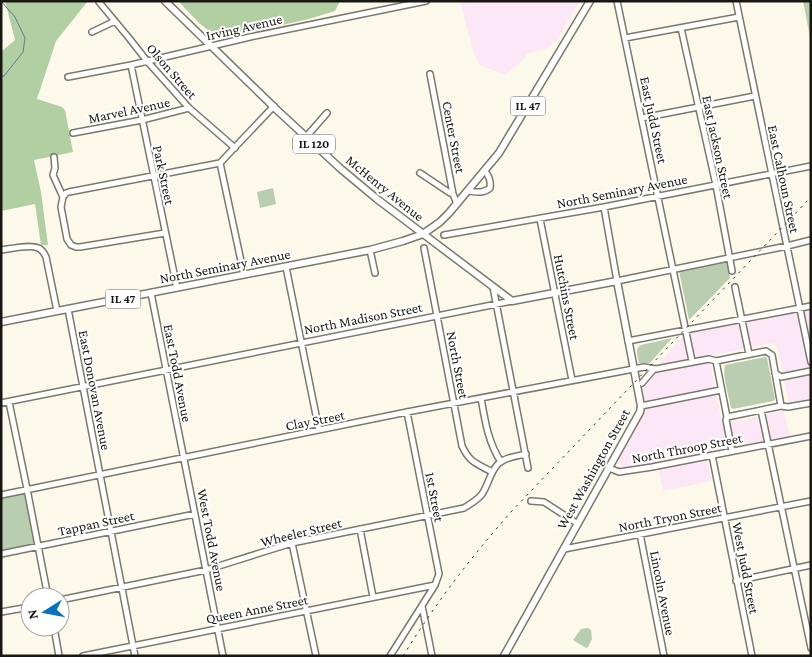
<svg xmlns="http://www.w3.org/2000/svg" width="812" height="657" font-family="'Crimson Pro',serif">
	<style>
		.commercial { fill: #fce7f6 }
		.green { fill: #b9ceb0 }
		.forest { fill: #b1cfa3 }
		.lines { fill: none; stroke-linecap: round; stroke-linejoin: round }
		.stream { stroke: #5f7d94; stroke-width: 1 }
		.minor-casing { stroke: #7b786c; stroke-width: 8 }
		.major-casing { stroke: #7b786c; stroke-width: 9 }
		.minor { stroke: #fff; stroke-width: 5 }
		.major { stroke: #fff; stroke-width: 6 }
		.rail { stroke: #373630; stroke-width: 1; stroke-dasharray: 2.5 5; stroke-linecap: butt }
		.labels { text-anchor: middle; dominant-baseline: central; stroke-width: 4; stroke-linejoin: round; paint-order: stroke }
		.shield { fill: #fff; stroke: #5d5d59; stroke-width: 1 }
		.shield-label { font-size: 12px; font-weight: bold; fill: #181712 }
		.street-label { font-size: 14px; fill: #181712; stroke: #fff }
	</style>
	<rect width="100%" height="100%" fill="#fcf9eb"/>
	<path class="commercial" d="M460,1H580L557,40L546,49L525,54L526,58L505,75L480,65L473,51Z
		M811,308V366L809,367L811,379V400L789,405L777,346L772,343L709,356L722,424L784,411L790,436L706,453L712,481L663,491L657,463L624,469L618,460L646,408L641,385L685,334Z"/>
	<path class="green" d="M803,1H811V42Z
		M273,188L276,204L260,208L257,192Z
		M727,262L730,278L689,320L679,271Z
		M672,338L650,363H639C638,356 634,349 641,345Z
		M765,357L767,358L775,399L773,401L733,409L731,408C729,396 722,376 725,365Z
		M25,493L35,545L1,552V498Z
		M588,628L591,630L592,639L588,647L586,648L573,640L581,629Z"/>
	<path class="forest" d="M5,1H88L56,41L37,99L62,107L65,110L73,152L34,160L41,192L48,245H41L35,204L1,211V52L15,40Z
		M178,1H340L335,11L309,19L219,39L199,23Z"/>
	<g class="lines">
		<path class="stream" d="M1,1L15,17L25,38L23,52L4,76L1,77"/>
		<g class="minor-casing">
			<path id="minor" d="M617,1L692,361
				M736,1L811,362
				M99,2L129,38L147,61L189,108L235,148
				M681,28L716,185L732,271
				M92,32L115,21
				M625,38L739,17
				M131,65L177,288
				M430,74L453,194L457,204
				M68,77L131,65L250,37L426,1
				M642,118L755,96
				M73,133L142,120L189,108
				M306,137L327,113
				M54,157L55,168L53,175L63,197L61,207L67,239L71,245L76,247H80L165,233
				M420,173L450,193L453,194
				M468,191C476,192 483,194 490,188C491,182 489,176 485,171
				M63,197L66,193L69,192L220,163
				M604,207L617,281L787,246L811,240
				M540,219L572,380
				M444,235L604,207L811,166
				M424,248L462,446C470,463 476,463 492,472
				M1,250C10,249 30,244 38,248C42,249 44,253 46,257L57,311
				M370,250L375,273
				M286,267L319,430
				M244,275L220,163L274,106
				M493,287L528,468
				M735,287L749,354
				M151,293L223,656
				M68,309L135,656
				M628,341L811,306
				M716,361L727,417L726,420L732,451
				M775,373L781,377L811,371
				M642,383L654,369
				M481,398C485,421 488,442 501,462
				M9,402L27,489L48,597
				M1,403L512,301
				M641,406L721,390
				M761,410L811,648
				M727,417L781,406L788,407L811,403
				M712,455L752,656
				M609,468L619,472L652,467L811,436
				M1,495L407,412L644,367L656,369L709,359L716,361L766,351L772,355L781,406
				M531,501L544,502L578,524
				M360,529L373,597
				M640,534L664,656
				M292,543L316,656
				M564,549L811,501
				M1,554L195,514
				M736,581L811,565
				M60,600L206,570L292,543L464,508C470,504 478,500 482,494C489,484 490,471 499,463C506,457 517,456 526,454
				M422,606L432,656
				M1,612L30,607
				M54,627L59,656
				M83,656L435,585
				M390,656L435,585L439,574L407,412"/>
		</g>
		<g class="major-casing">
			<path id="major" d="M165,1L277,110L341,169L377,199L512,301L617,281L641,406L640,412L504,656
				M1,322L370,250L403,241L423,234L440,222L449,213L499,153L590,1"/>
		</g>
		<use href="#minor" class="minor"/>
		<use href="#major" class="major"/>
		<path class="rail" d="M403,656C435,604 471,557 511,512L811,197"/>
	</g>
	<g class="labels">
		<g class="shield">
			<rect x="510.5" y="96.5" width="35" height="19" rx="4"/>
			<rect x="293" y="134.5" width="42" height="19" rx="4"/>
			<rect x="105.5" y="289.5" width="35" height="19" rx="4"/>
		</g>
		<g class="shield-label">
			<text x="528" y="106">IL 47</text>
			<text x="314" y="144">IL 120</text>
			<text x="123" y="299">IL 47</text>
		</g>
		<g class="street-label">
			<text transform="translate(244 27) rotate(-13)">Irving Avenue</text>
			<text transform="translate(172 71) rotate(49)">Olson Street</text>
			<text transform="translate(129 110) rotate(-12)">Marvel Avenue</text>
			<text transform="translate(654 120) rotate(78)">East Judd Street</text>
			<text transform="translate(454 137) rotate(79)">Center Street</text>
			<text transform="translate(718 147) rotate(78)">East Jackson Street</text>
			<text transform="translate(164 175) rotate(78)">Park Street</text>
			<text transform="translate(784 179) rotate(78)">East Calhoun Street</text>
			<text transform="translate(385 188) rotate(39)">McHenry Avenue</text>
			<text transform="translate(622 191) rotate(-11)">North Seminary Avenue</text>
			<text transform="translate(225 266) rotate(-11)">North Seminary Avenue</text>
			<text transform="translate(567 297) rotate(79)">Hutchins Street</text>
			<text transform="translate(363 318) rotate(-11)">North Madison Street</text>
			<text transform="translate(458 365) rotate(79)">North Street</text>
			<text transform="translate(178 373) rotate(79)">East Todd Avenue</text>
			<text transform="translate(95 390) rotate(79)">East Donovan Avenue</text>
			<text transform="translate(315 420) rotate(-11)">Clay Street</text>
			<text transform="translate(687 448) rotate(-11)">North Throop Street</text>
			<text transform="translate(593 469) rotate(-61)">West Washington Street</text>
			<text transform="translate(435 497) rotate(79)">1st Street</text>
			<text transform="translate(670 517) rotate(-11)">North Tryon Street</text>
			<text transform="translate(96 523) rotate(-12)">Tappan Street</text>
			<text transform="translate(301 532) rotate(-14)">Wheeler Street</text>
			<text transform="translate(212 540) rotate(79)">West Todd Avenue</text>
			<text transform="translate(746 568) rotate(79)">West Judd Street</text>
			<text transform="translate(663 593) rotate(79)">Lincoln Avenue</text>
			<text transform="translate(257 609) rotate(-11)">Queen Anne Street</text>
		</g>
	</g>
	<rect width="812" height="657" fill="none" stroke="#181712" stroke-width="5"/>
	<g transform="translate(45 612) rotate(259)"><circle r="24" fill="#ffffff" stroke="#a3a2a0"/>
	<path d="M0-4L9 19L0 12L-9 19Z" fill="#0672bd"/>
	<text y="-8" font-size="14" font-weight="bold" text-anchor="middle" fill="#181712">N</text>
	</g>
</svg>
